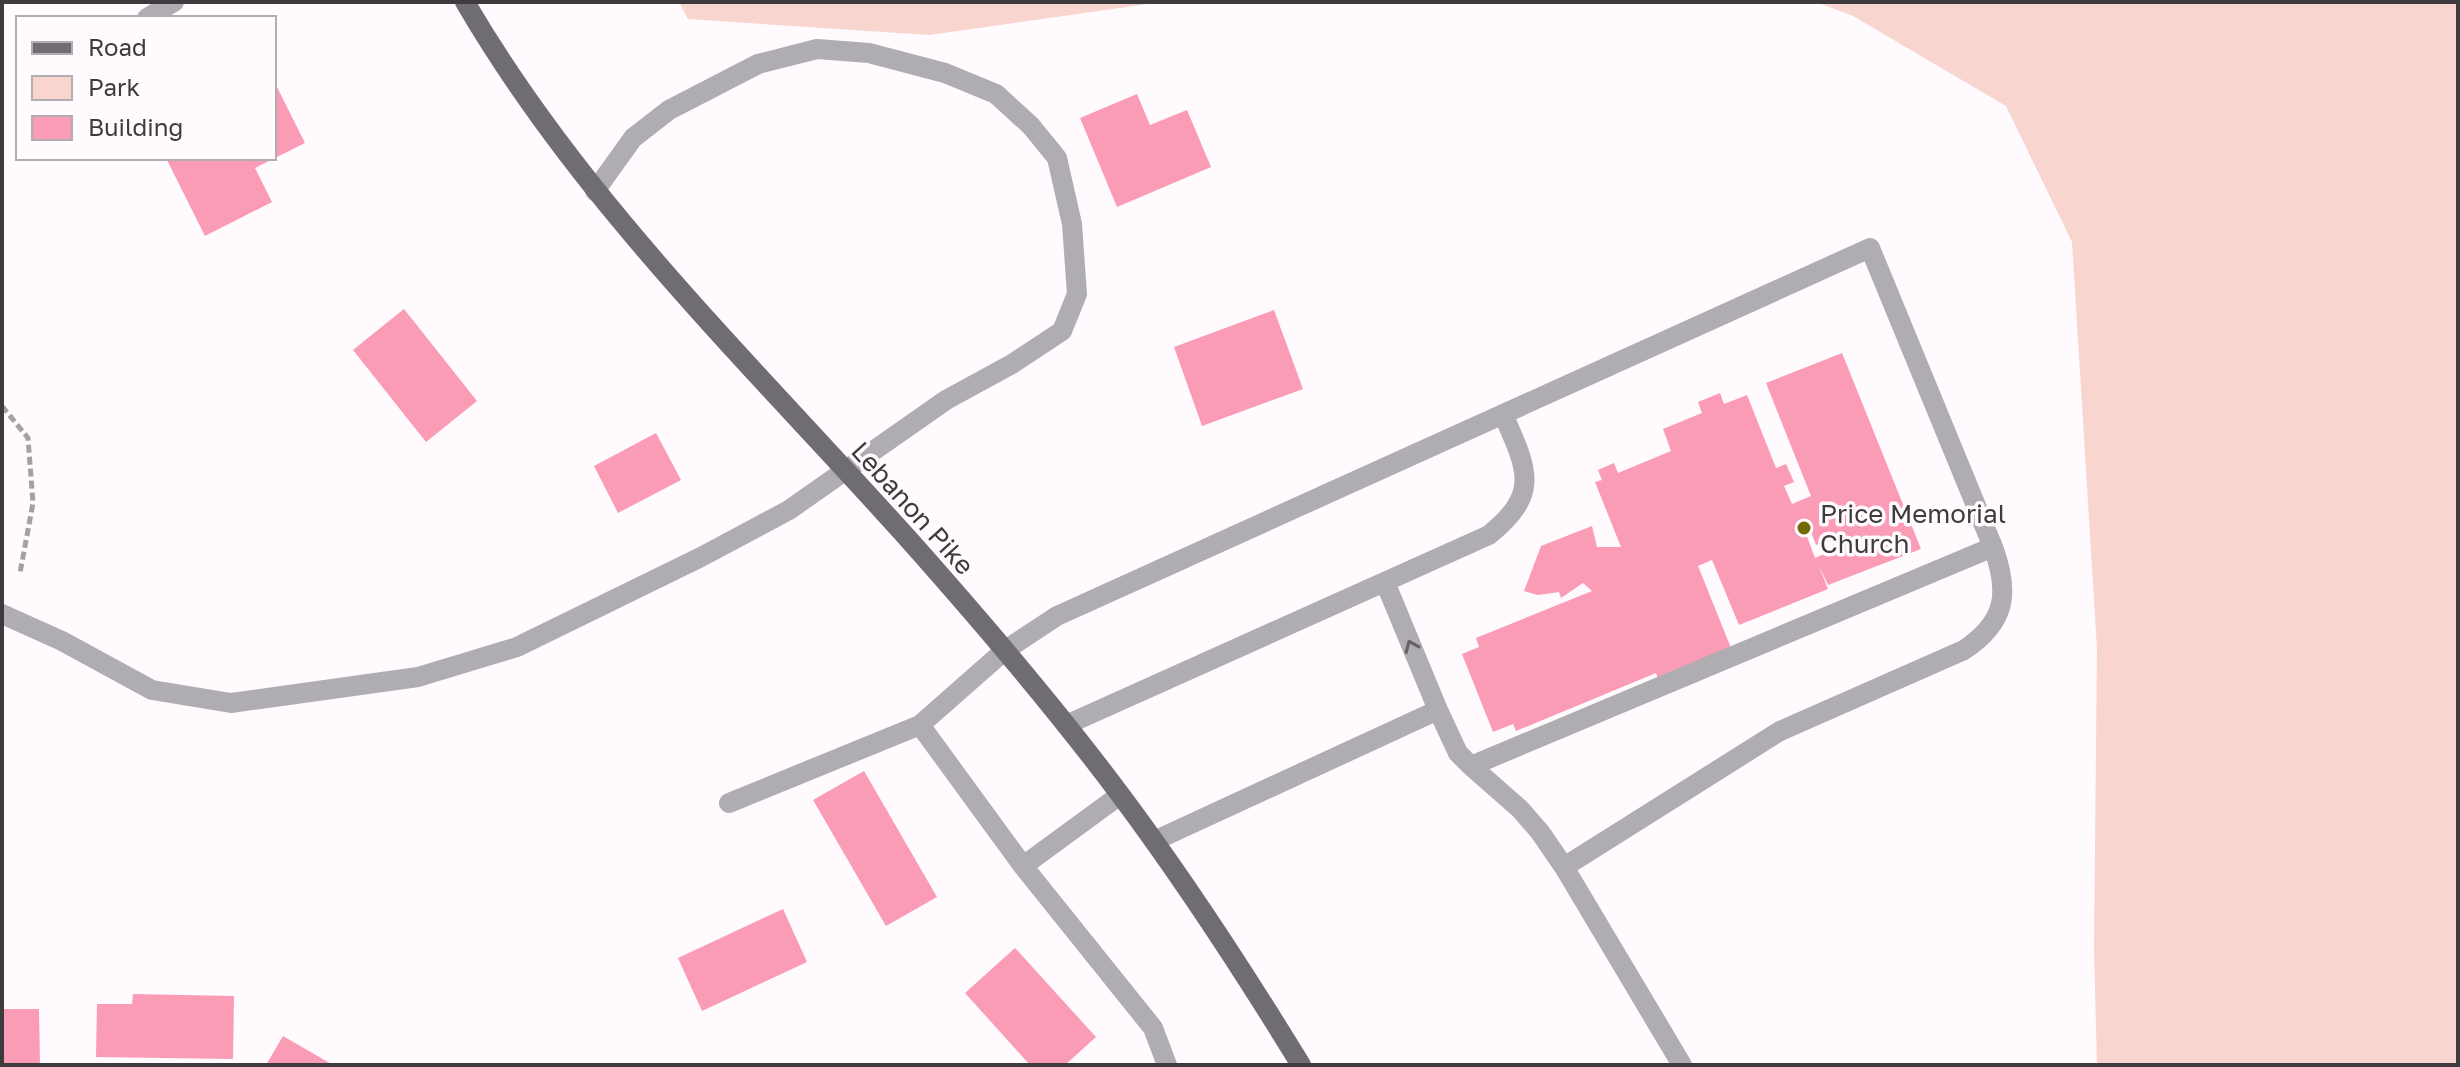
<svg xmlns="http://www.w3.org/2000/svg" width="2460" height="1067" font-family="'Golos Text',sans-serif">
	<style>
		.green { fill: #f8d5cf }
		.building { fill: #fa9cb6; fill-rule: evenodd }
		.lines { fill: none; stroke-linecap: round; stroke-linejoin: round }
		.path { stroke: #a4a0a3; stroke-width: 5; stroke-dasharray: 8 4; stroke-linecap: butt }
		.minor { stroke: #afadb1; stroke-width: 20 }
		.major { stroke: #706c73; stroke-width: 20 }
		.oneway { stroke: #666266 }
		.poi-dot { fill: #726a04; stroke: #fefafd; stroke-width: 3 }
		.labels { text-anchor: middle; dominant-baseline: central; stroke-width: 7; stroke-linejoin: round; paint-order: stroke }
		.street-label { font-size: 26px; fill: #3e3a3d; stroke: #fefafd }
		.poi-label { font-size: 26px; fill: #3e3a3d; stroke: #fefafd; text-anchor: start }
	</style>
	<rect width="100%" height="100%" fill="#fefafd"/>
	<path class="green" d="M679,2H1162L929,35L688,19Z
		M1816,2H2458V1065H2097L2094,950L2097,648L2072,242L2006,106L1853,16Z"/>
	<path class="building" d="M274,81L305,143L255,168L272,202L205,236L166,158H274Z
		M1137,94L1150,125L1187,110L1211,167L1117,207L1080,118Z
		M404,309L477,401L426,442L353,350Z
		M1274,310L1303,389L1202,426L1174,347Z
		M1842,353L1921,549L1828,585L1819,566L1828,589L1739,625L1712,560L1698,566L1731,648L1658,679L1656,673L1516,731L1513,724L1493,732L1462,654L1479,647L1476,638L1592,591L1583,583L1561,598L1559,592L1538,595L1524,591L1541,546L1592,526L1597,547H1621L1595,482L1602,480L1598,470L1614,463L1618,473L1671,451L1663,429L1702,413L1698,402L1720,393L1724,404L1747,395L1776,468L1786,464L1794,482L1784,486L1792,504L1811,496L1766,383ZM1808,524L1816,545L1830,538L1835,549L1815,558L1803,526Z
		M656,433L681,480L618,513L594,466Z
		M864,771L937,897L886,926L813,800Z
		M783,909L807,962L702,1011L678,958Z
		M1015,948L1096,1037L1065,1065H1030L965,993Z
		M133,994L234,996L233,1059L96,1057L97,1004H132Z
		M2,1009H39L40,1065H2Z
		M283,1036L333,1065H266Z"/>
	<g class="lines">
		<path class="path" d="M2,406L28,438L33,503L20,573"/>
		<path class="minor" d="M147,18L174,2
			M1385,582L1438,710
			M2,614L62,641L152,690L231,703L418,677L517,647L701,557L789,510L946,400L1012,364L1062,331L1077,294L1072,224L1057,158L1031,126L996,94L945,73L869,53L817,49L758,64L669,110L633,138L595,191
			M1066,725L1489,535C1541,493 1527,469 1503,414
			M1471,766L1520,809L1540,832L1564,867L1682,1065
			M729,803L920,725
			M1154,841L1438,710L1458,753L1471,766L1993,547L1870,248L1057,616L1004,651L920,725L1023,866L1153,1028L1167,1065
			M1023,866L1120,795
			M1564,867L1780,731L1964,650C2006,622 2010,593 1993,547"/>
		<path class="major" d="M465,2C582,203 756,369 911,542C983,623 1054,706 1119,793C1185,881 1244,972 1301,1065"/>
	</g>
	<defs><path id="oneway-chevron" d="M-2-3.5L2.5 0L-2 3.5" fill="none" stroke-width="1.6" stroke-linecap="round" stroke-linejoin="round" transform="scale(2)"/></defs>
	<use class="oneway" href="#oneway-chevron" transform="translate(1411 646) rotate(-113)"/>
	<circle class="poi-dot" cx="1804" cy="528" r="8"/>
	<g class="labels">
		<g class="street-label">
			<text transform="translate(913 508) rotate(48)">Lebanon Pike</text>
		</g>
		<g class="poi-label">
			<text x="1820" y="513">Price Memorial<tspan x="1820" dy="30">Church</tspan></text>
		</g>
	</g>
	<rect width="2460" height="1067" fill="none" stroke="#3e3a3d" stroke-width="8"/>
	<rect x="16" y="16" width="260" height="144" fill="#fefafd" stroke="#b1adb0" stroke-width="2"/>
	<rect x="32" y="42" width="40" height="12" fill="#706c73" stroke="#b1adb0" stroke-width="2"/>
	<text x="88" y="56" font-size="24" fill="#3e3a3d">Road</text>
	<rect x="32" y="76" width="40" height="24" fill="#f8d5cf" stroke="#b1adb0" stroke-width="2"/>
	<text x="88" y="96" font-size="24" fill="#3e3a3d">Park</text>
	<rect x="32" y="116" width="40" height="24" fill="#fa9cb6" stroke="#b1adb0" stroke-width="2"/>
	<text x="88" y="136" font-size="24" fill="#3e3a3d">Building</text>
</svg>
